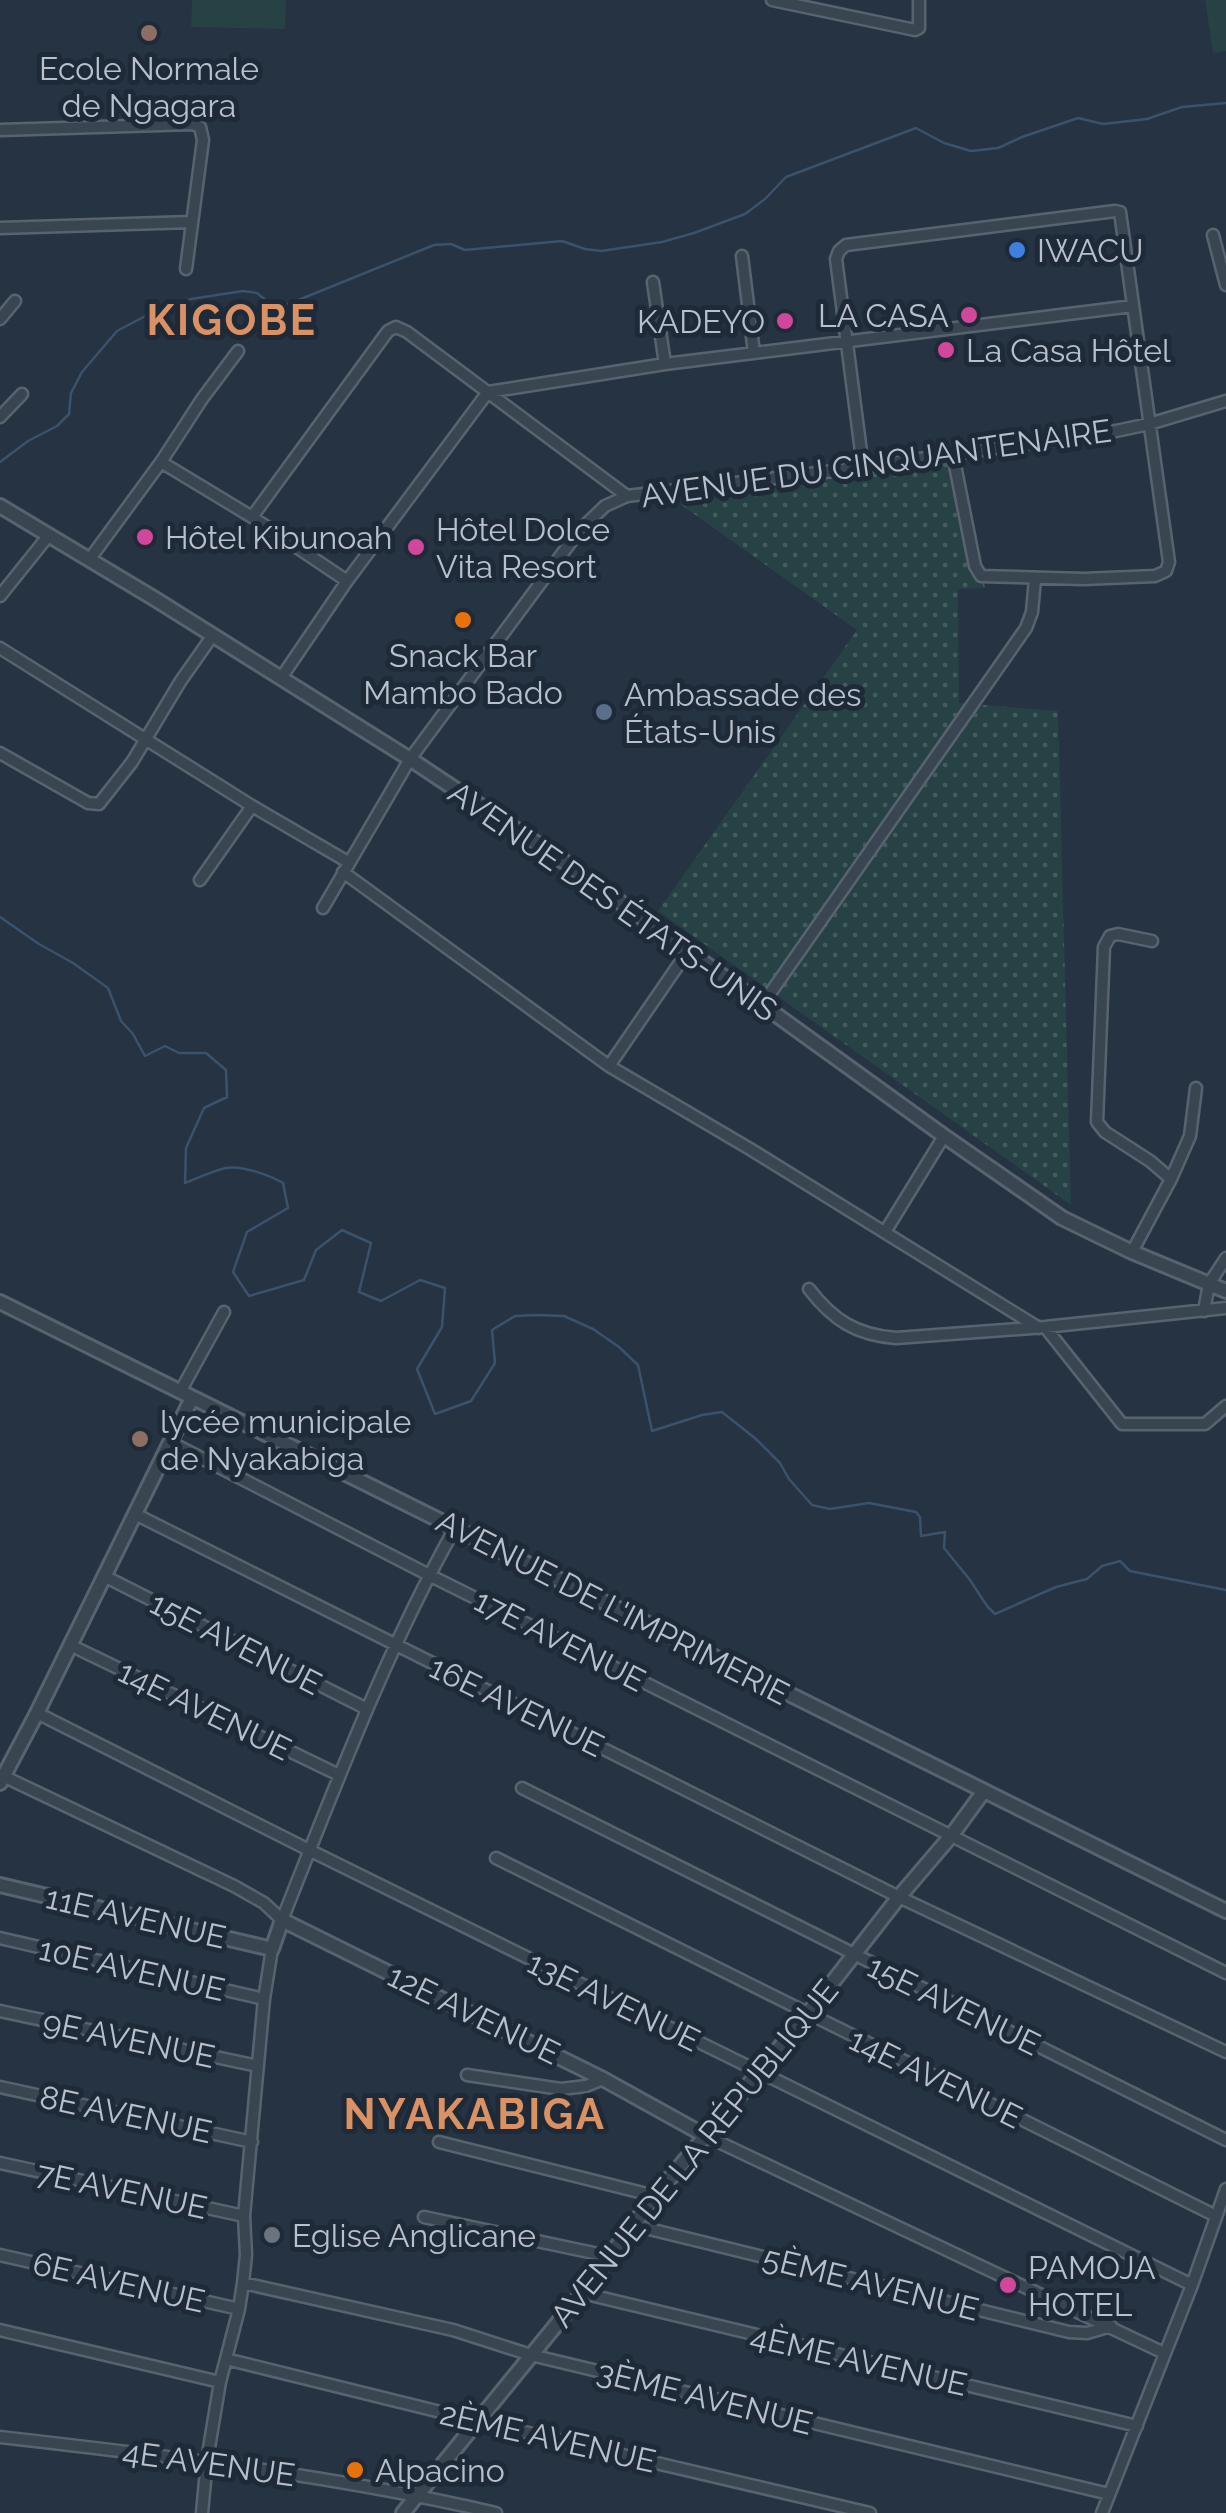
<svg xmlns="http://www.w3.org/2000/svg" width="1226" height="2513" font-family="Raleway,sans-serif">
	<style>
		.green { fill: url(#green-dots) }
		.pitch { fill: #274244 }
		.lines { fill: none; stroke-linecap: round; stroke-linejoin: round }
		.stream { stroke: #3a526c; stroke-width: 2.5 }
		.minor-casing { stroke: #58636f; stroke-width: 15 }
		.tertiary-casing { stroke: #58636f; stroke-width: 18 }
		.minor { stroke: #3a4552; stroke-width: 10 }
		.tertiary { stroke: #3a4552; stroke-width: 12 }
		.education-dot { fill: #8d6e63; stroke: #1e2a38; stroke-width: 4 }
		.shop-dot { fill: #3f7fe0; stroke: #1e2a38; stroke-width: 4 }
		.hotel-dot { fill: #d1479c; stroke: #1e2a38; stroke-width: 4 }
		.food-dot { fill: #e8710a; stroke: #1e2a38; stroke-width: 4 }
		.service-dot { fill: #5c6f8a; stroke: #1e2a38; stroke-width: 4 }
		.worship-dot { fill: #6b7280; stroke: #1e2a38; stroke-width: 4 }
		.labels { text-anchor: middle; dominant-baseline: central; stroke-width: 10; stroke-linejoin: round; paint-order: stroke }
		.poi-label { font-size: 32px; fill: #b7c0cc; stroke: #1e2a38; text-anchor: start }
		.street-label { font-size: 32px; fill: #b7c0cc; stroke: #1e2a38 }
		.district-label { font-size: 42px; font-weight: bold; letter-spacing: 2.5px; fill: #da9164; stroke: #1e2a38 }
	</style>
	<defs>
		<pattern id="green-dots" width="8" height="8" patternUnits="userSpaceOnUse" patternTransform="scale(2.5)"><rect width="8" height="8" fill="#274244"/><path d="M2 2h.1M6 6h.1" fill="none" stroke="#445c5e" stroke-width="1.8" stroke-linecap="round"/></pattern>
	</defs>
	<rect width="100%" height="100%" fill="#253343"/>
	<path class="green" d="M958,458L985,588L958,589L959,703L1058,711L1071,1205L658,911L857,630L680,504Z"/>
	<path class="pitch" d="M192,0H286L285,29L191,27Z
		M1205,0H1226V51L1213,53Z"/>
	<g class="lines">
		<path class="stream" d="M0,462L28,441L57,426L69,414L71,393L82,372L117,331L153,312L191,299L243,291L257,293L273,306L286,305L434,245L451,244L465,250L562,241L585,249L601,251L662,242L694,233L745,214L765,199L786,177L916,128L944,143L971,151L998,148L1022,137L1078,118L1103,124L1147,119L1182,107L1226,103
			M0,917L39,944L73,963L108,988L121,1021L133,1034L145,1056L165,1046L179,1053H206L226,1070L227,1097L204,1108L186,1148L185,1183C198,1178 212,1171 226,1168C241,1165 269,1175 283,1183L288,1208L247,1232L233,1272L249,1296L304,1280L316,1250L342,1230L371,1243L359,1292L381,1301L420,1280L445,1288L442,1327L417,1369L435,1414L471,1401L495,1363L492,1330L515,1316L537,1315L564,1316L593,1329L619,1347L638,1365L652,1431L702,1415L722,1412L756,1439L780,1463L789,1479L812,1505L830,1509L869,1503L916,1512L920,1517L921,1536L945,1532L944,1548L970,1580L987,1606L995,1614L1056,1587L1087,1579L1102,1566L1120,1561L1130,1571L1226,1590"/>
		<g class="minor-casing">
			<path id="minor" d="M772,0L915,30L919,28V0
				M0,130L193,124L200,127L203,140L186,269
				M0,228L192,222
				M1213,235L1226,285
				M742,256L754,353
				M653,282L665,364
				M0,319L15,301
				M0,417L22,394
				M161,462L252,517L347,581
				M863,467L836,259L839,251L846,245L1115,211L1120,212L1169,562L1166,571L1155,576L1083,579L981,576L975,566L953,455
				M252,517L388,331L396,327L407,332L627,496
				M89,560L161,462L202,399L238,351
				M0,596L49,535
				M0,648L252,806L348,862
				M281,678L347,581L488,392L665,364L1133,306
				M0,753L88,803L99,804L132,762L180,682L213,635
				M343,872L609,1066L750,1149L1039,1328
				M200,880L252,806
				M323,908L410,759L579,531L605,506L627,496L842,470L1116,431L1149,424L1226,401
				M762,1005L1026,628L1032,612L1035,579
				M609,1066L688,951
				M1171,1179L1190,1136L1196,1088
				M885,1232L944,1136
				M1132,1252L1171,1179L1150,1161L1105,1132L1097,1122L1104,947L1110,936L1118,934L1152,941
				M809,1289C833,1320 856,1335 896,1338L1045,1327L1226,1308
				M1204,1311L1209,1284L1226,1258
				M1045,1327L1122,1424H1205L1226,1406
				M180,1392L224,1312
				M170,1442L429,1575L1226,1973
				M135,1514L899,1897L1226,2052
				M104,1576L367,1709
				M70,1645L339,1775
				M37,1713L309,1850L1192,2285
				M3,1776L234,1886L264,1903L282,1920C335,1787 385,1653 455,1528
				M522,1788L1226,2140
				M496,1858L1216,2216
				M0,1938L264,1999
				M0,2011L258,2066
				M467,2075L561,2089L586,2086L603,2079
				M0,2087L252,2142
				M706,2136L1164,2353
				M439,2142L655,2196
				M0,2163L244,2216
				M424,2217L608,2256
				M633,2225L1069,2332L1087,2333L1111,2326
				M0,2255L239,2309
				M243,2283L453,2330L531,2355L1109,2494
				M582,2293L1137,2426
				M0,2330L220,2382
				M226,2359L477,2421L870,2513
				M0,2437C166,2456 333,2475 496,2513
				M202,2513L207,2460L220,2382L239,2309L243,2283L246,2255L244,2216L264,1999L272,1949
				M1102,2513L1192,2285L1226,2189"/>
		</g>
		<g class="tertiary-casing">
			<path id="tertiary" d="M0,506L155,599L410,759L566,863L944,1136L1062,1218L1132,1252L1226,1291
				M0,1302L1226,1911
				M0,1783L37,1713L192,1398
				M0,1885L272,1949L282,1920L603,2079L706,2136
				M403,2513L582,2293L655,2196L807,2015L899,1897L951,1836L984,1791"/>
		</g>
		<use href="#minor" class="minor"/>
		<use href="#tertiary" class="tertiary"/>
	</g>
	<g class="education-dot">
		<circle cx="149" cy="33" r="10"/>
		<circle cx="140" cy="1439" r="10"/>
	</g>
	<circle class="shop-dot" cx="1017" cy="250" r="10"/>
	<g class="hotel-dot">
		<circle cx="969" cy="315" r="10"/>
		<circle cx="785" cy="321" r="10"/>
		<circle cx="946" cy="350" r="10"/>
		<circle cx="145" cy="537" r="10"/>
		<circle cx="416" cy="547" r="10"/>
		<circle cx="1008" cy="2285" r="10"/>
	</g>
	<g class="food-dot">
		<circle cx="463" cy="620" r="10"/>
		<circle cx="355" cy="2470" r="10"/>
	</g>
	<circle class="service-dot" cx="604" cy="712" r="10"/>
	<circle class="worship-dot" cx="272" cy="2235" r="10"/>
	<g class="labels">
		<g class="poi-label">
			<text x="149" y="68" text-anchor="middle">Ecole Normale<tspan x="149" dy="37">de Ngagara</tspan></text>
			<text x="1037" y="250">IWACU</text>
			<text x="949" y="315" text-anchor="end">LA CASA</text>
			<text x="765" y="321" text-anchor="end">KADEYO</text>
			<text x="966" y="350">La Casa Hôtel</text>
			<text x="436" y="529">Hôtel Dolce<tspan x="436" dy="37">Vita Resort</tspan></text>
			<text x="165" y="537">Hôtel Kibunoah</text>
			<text x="463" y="655" text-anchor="middle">Snack Bar<tspan x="463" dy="37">Mambo Bado</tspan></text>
			<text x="624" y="694">Ambassade des<tspan x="624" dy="37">États-Unis</tspan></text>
			<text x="160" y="1421">lycée municipale<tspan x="160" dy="37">de Nyakabiga</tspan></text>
			<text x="292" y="2235">Eglise Anglicane</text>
			<text x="1028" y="2267">PAMOJA<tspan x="1028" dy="37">HOTEL</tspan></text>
			<text x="375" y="2470">Alpacino</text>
		</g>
		<g class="street-label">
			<text transform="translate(876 463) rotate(-8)">AVENUE DU CINQUANTENAIRE</text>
			<text transform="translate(613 901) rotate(35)">AVENUE DES ÉTATS-UNIS</text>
			<text transform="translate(613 1607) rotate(27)">AVENUE DE L'IMPRIMERIE</text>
			<text transform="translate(560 1640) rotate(27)">17E AVENUE</text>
			<text transform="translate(236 1643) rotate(27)">15E AVENUE</text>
			<text transform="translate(517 1706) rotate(26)">16E AVENUE</text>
			<text transform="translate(205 1710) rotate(26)">14E AVENUE</text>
			<text transform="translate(136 1917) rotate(13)">11E AVENUE</text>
			<text transform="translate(132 1969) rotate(13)">10E AVENUE</text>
			<text transform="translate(614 2001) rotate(26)">13E AVENUE</text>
			<text transform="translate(954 2005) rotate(26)">15E AVENUE</text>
			<text transform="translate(474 2014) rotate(26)">12E AVENUE</text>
			<text transform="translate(129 2039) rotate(12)">9E AVENUE</text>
			<text transform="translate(936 2078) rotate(26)">14E AVENUE</text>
			<text transform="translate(126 2114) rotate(12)">8E AVENUE</text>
			<text transform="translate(694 2153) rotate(-51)">AVENUE DE LA RÉPUBLIQUE</text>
			<text transform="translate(122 2190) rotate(12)">7E AVENUE</text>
			<text transform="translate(119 2282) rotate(13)">6E AVENUE</text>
			<text transform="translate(871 2283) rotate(14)">5ÈME AVENUE</text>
			<text transform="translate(859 2360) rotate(13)">4ÈME AVENUE</text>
			<text transform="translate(705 2397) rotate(14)">3ÈME AVENUE</text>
			<text transform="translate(548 2437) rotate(13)">2ÈME AVENUE</text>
			<text transform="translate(209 2463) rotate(8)">4E AVENUE</text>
		</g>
		<g class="district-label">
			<text x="232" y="320">KIGOBE</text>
			<text x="475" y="2114">NYAKABIGA</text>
		</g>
	</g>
</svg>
